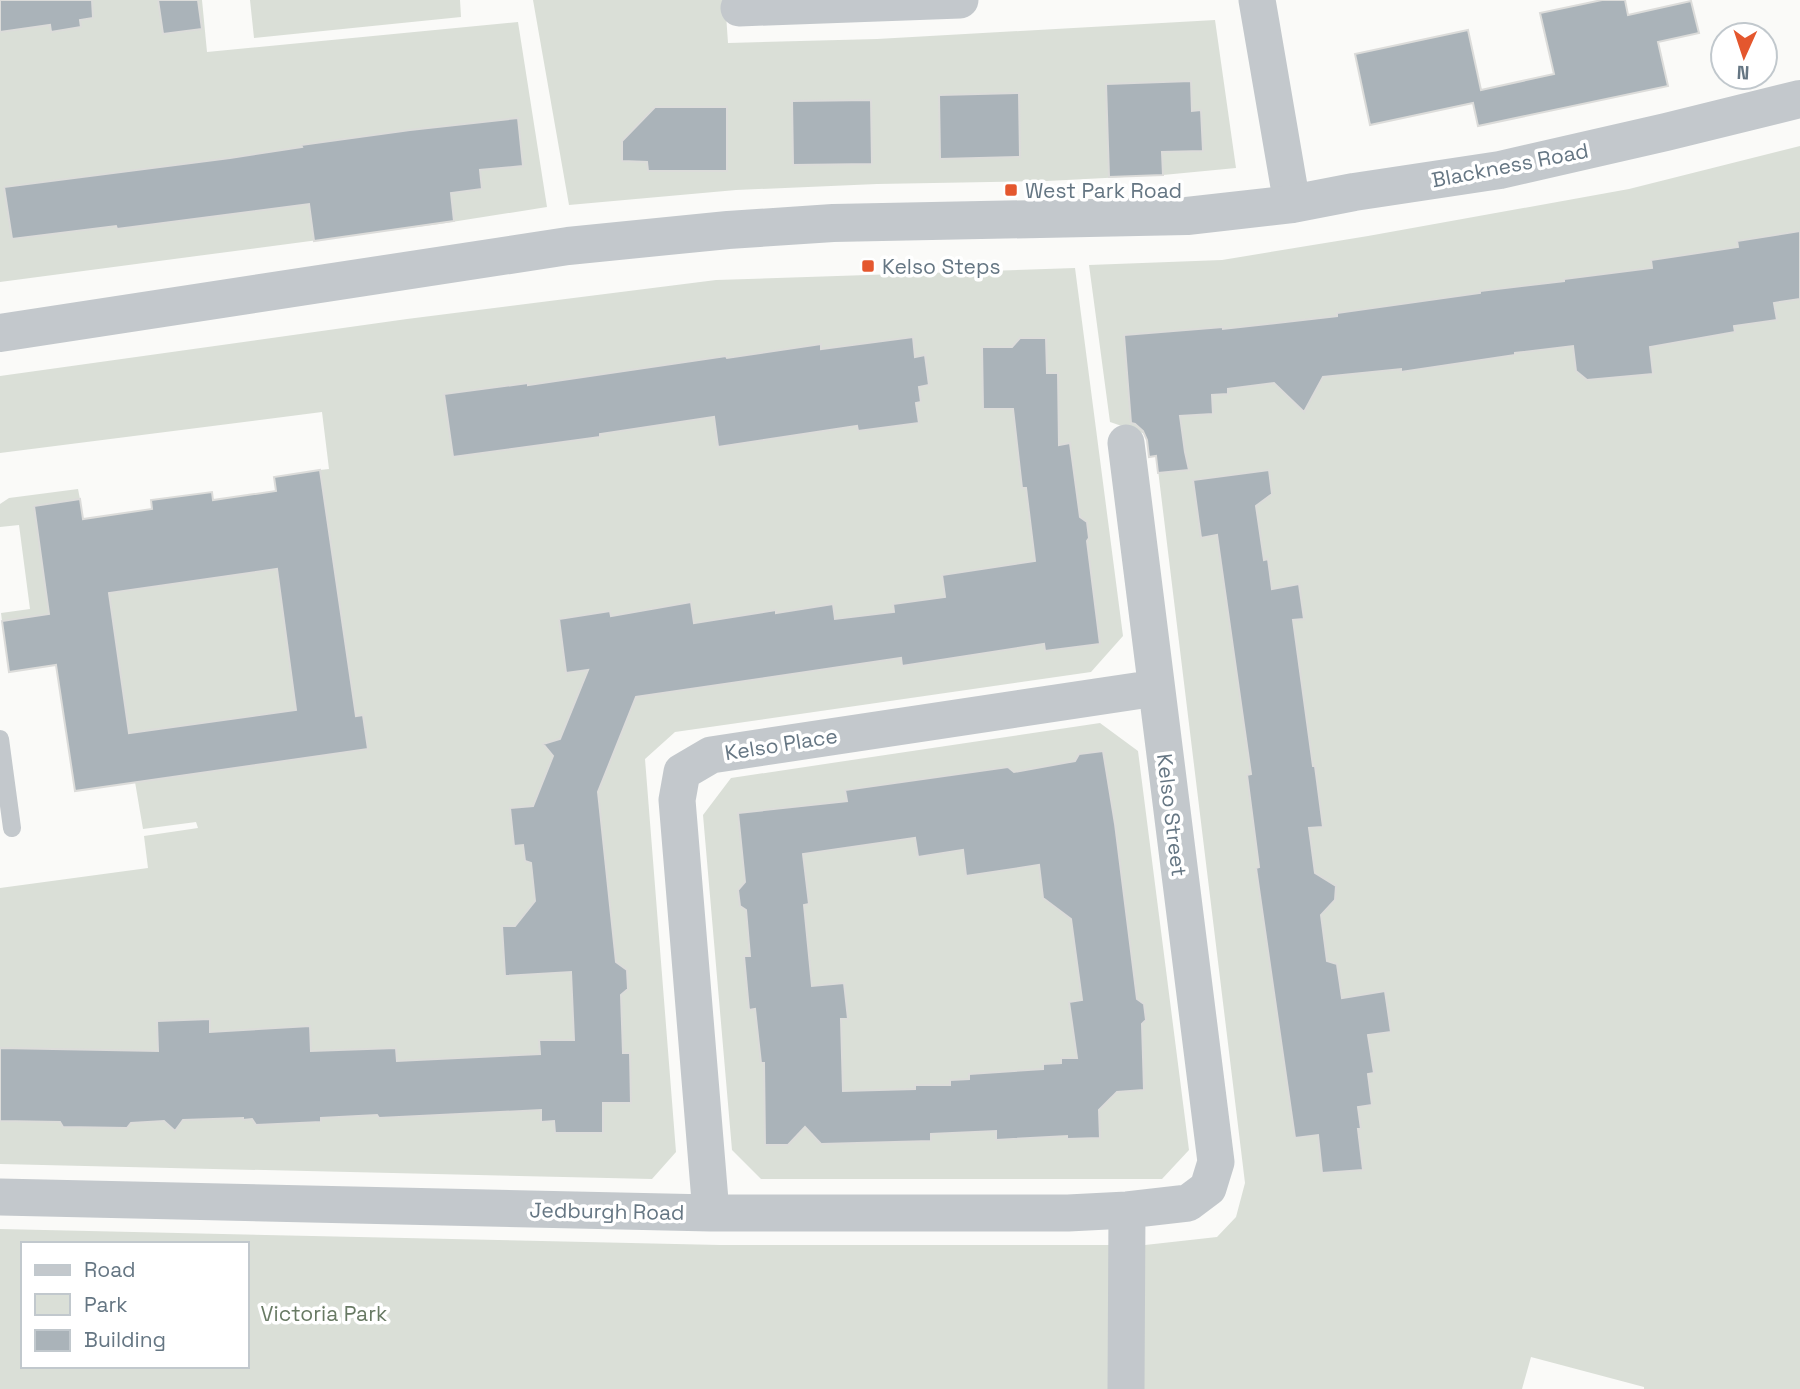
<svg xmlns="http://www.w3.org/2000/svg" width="1800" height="1389" font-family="'Space Grotesk',sans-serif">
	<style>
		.green { fill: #dadfd7; fill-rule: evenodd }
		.building { fill: #aab3b9; stroke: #dcdcda; stroke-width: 2; fill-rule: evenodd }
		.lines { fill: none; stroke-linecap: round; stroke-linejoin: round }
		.service { stroke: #c3c8cc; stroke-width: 18 }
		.minor { stroke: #c3c8cc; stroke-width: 37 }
		.tertiary { stroke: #c3c8cc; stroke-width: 38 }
		.poi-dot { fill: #e4572e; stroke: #fff; stroke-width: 2.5 }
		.labels { text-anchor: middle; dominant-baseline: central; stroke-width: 7; stroke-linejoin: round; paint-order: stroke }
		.street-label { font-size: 21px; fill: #657683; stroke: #fff }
		.poi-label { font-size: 21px; fill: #657683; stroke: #fff; text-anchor: start }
		.park-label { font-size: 21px; fill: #687a64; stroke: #fff }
	</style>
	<rect width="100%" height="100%" fill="#fafaf8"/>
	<path class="green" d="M0,0H202L207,52L518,22L547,207L439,224L0,282Z
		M250,0H460L461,17L254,38Z
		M533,0H725L728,43L877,39L1215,20L1236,168L1163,175L1047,181L877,184L736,190L569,205Z
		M1800,146V1389H1644V1387L1531,1357L1522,1389H0V1229L720,1245H1145L1217,1237L1236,1217L1245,1183L1154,437L1110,422L1089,265L1222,260L1368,236L1629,189ZM23,1244H247V1366H23Z
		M1075,268L1123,636L1091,672L675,732L645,759L676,1152L652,1179L0,1164V888L148,868L144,836L198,828L196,822L143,829L135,782L368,748L363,716H356L320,470L329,469L322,412L0,453V376L407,319L716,280Z
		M78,489L80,499L34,506L49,614L2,621L1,613L30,609L19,525L0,527V504L9,498Z
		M277,569L296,710L129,733L109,593Z
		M1100,723L1138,751L1189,1150L1162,1179H761L732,1150L703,815L731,778Z"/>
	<path class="building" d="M0,0H92L93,18L80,20L81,27L51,32L50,25L0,32Z
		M158,0H198L202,29L163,34Z
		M1602,0H1625L1628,15L1691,1L1699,33L1658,42L1668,86L1478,126L1473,103L1370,125L1355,54L1468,30L1481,90L1554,74L1540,13Z
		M1191,81L1192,111L1201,110L1203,151L1162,152L1163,175L1109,177L1106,84Z
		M1019,93L1020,157L940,159L939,95Z
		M871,100L872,164L793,165L792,101Z
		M655,107H727V171H648L647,162L622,161V141Z
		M518,118L523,166L480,170L482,189L451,193L454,221L314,241L309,204L117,229L116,226L12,239L4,187L230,158L302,147L301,145L410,130Z
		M1800,231V299L1774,303L1777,320L1734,326L1735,332L1650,347L1653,374L1587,380L1576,371L1573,346L1515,353V355L1401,372V369L1323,377L1304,412L1274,383L1228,389V394L1212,395L1213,414L1180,416L1185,452L1189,470L1158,473L1156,456L1149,457L1147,440L1143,431L1135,424L1131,423L1124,335L1223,327V329L1337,316V313L1480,293V291L1564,281V279L1652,268L1651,260L1738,247L1737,241Z
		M913,337L915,357L925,355L929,385L919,387L921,402L916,403L919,423L858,431L857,426L718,447L714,417L600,434V437L453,457L444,394L528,383V385L726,356L727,358L821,344V349Z
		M1020,338H1046L1047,373H1058L1059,445L1070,443L1080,517L1087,522L1089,538L1087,541L1100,644L1045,651L1044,644L902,666L901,658L636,697L598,792L616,962L627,970L628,989L621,995L623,1053H630L631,1103H603V1133H555L554,1121L541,1122V1110L379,1118L377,1115L321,1118V1122L256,1125L252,1119L243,1120V1118L183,1120L175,1131L164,1121L131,1123L127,1128L63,1127L60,1122L0,1121V1048L158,1051L157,1021L210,1019V1032L310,1026L311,1051L396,1048L397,1061L540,1054L539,1040H574L571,972L505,976L502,926H515L535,901L531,863L525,861L523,845L514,846L510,808L533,806L553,756L543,744L560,739L588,670L566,673L559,619L610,611L611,616L691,602L694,623L776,610V613L833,604L835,619L894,612L893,604L945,597L942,575L1035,561L1026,488H1022L1013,409H983L982,347H1012Z
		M320,470L356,716L363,715L368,749L75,791L56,665L9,672L2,621L49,614L34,506L80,499L83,519L152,509L151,500L212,492L213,500L276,491L274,477ZM277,569L296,710L129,733L109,593Z
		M1269,470L1272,494L1256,506L1264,560L1268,559L1272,589L1299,584L1304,619L1293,620L1313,766H1315L1323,827L1309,828L1315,873L1336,886L1335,900L1321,915L1327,961L1337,964L1342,998L1385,991L1391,1032L1368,1035L1374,1073L1368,1074L1372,1105L1358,1107L1361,1129H1358L1363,1170L1322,1173L1318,1135L1295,1138L1256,868L1259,867L1247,775L1251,774L1217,535L1201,538L1193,480Z
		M1103,751L1115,824L1137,999L1144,1004L1146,1020L1142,1024L1144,1090L1117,1092L1099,1110L1100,1138L1067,1139V1136L996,1140V1131L931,1134V1141L821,1144L805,1127L788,1145H765L764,1063H761L755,1009L749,1010L744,956H750L746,910L740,906L738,890L745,882L738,813L847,801L845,790L1008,767L1014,772L1075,761L1079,754ZM915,838L918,857L963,850L966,876L1039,865L1043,898L1071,919L1082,1000L1069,1002L1077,1058H1061V1063L1043,1064V1069L969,1074V1079L950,1080V1085H915V1089L843,1091L841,1019H848L844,983L812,986L804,905L809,904L803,854Z"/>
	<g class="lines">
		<path class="service" d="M0,739L12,828"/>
		<path class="minor" d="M1257,0L1292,204
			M739,8L960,0
			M0,1197L711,1213H1068L1127,1210L1188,1203L1208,1188L1216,1162L1126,443
			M711,1213L677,800L682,772L711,755L1156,688
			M1126,1389L1127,1210"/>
		<path class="tertiary" d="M0,333L568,246L728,230L833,223L1187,216L1292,204L1354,192L1500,170L1666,132L1800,99"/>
	</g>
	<g class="poi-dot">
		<rect x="1004" y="183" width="14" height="14" rx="3.5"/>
		<rect x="861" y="259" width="14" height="14" rx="3.5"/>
	</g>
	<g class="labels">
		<g class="street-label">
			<text transform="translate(1510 165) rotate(-11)">Blackness Road</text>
			<text transform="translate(781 744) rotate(-9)">Kelso Place</text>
			<text transform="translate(1172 815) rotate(83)">Kelso Street</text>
			<text transform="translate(607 1211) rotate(1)">Jedburgh Road</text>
		</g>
		<g class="poi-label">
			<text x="1025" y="190">West Park Road</text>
			<text x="882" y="266">Kelso Steps</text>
		</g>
		<g class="park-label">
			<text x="324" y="1313">Victoria Park</text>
		</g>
	</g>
	<rect x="21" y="1242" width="228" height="126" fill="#ffffff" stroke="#c1c8cd" stroke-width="2"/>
	<rect x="35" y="1265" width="35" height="10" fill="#c3c8cc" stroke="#c1c8cd" stroke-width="2"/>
	<text x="84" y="1277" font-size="21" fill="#657683">Road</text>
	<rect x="35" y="1294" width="35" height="21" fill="#dadfd7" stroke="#c1c8cd" stroke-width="2"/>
	<text x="84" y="1312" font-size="21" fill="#657683">Park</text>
	<rect x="35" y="1330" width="35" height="21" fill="#aab3b9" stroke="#c1c8cd" stroke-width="2"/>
	<text x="84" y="1347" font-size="21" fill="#657683">Building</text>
	<g transform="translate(1744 56) rotate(183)"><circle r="33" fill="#ffffff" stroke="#c1c8cd" stroke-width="2"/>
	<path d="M0-5L12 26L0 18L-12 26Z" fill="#e4572e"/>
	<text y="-10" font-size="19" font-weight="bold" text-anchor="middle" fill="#657683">N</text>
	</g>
</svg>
